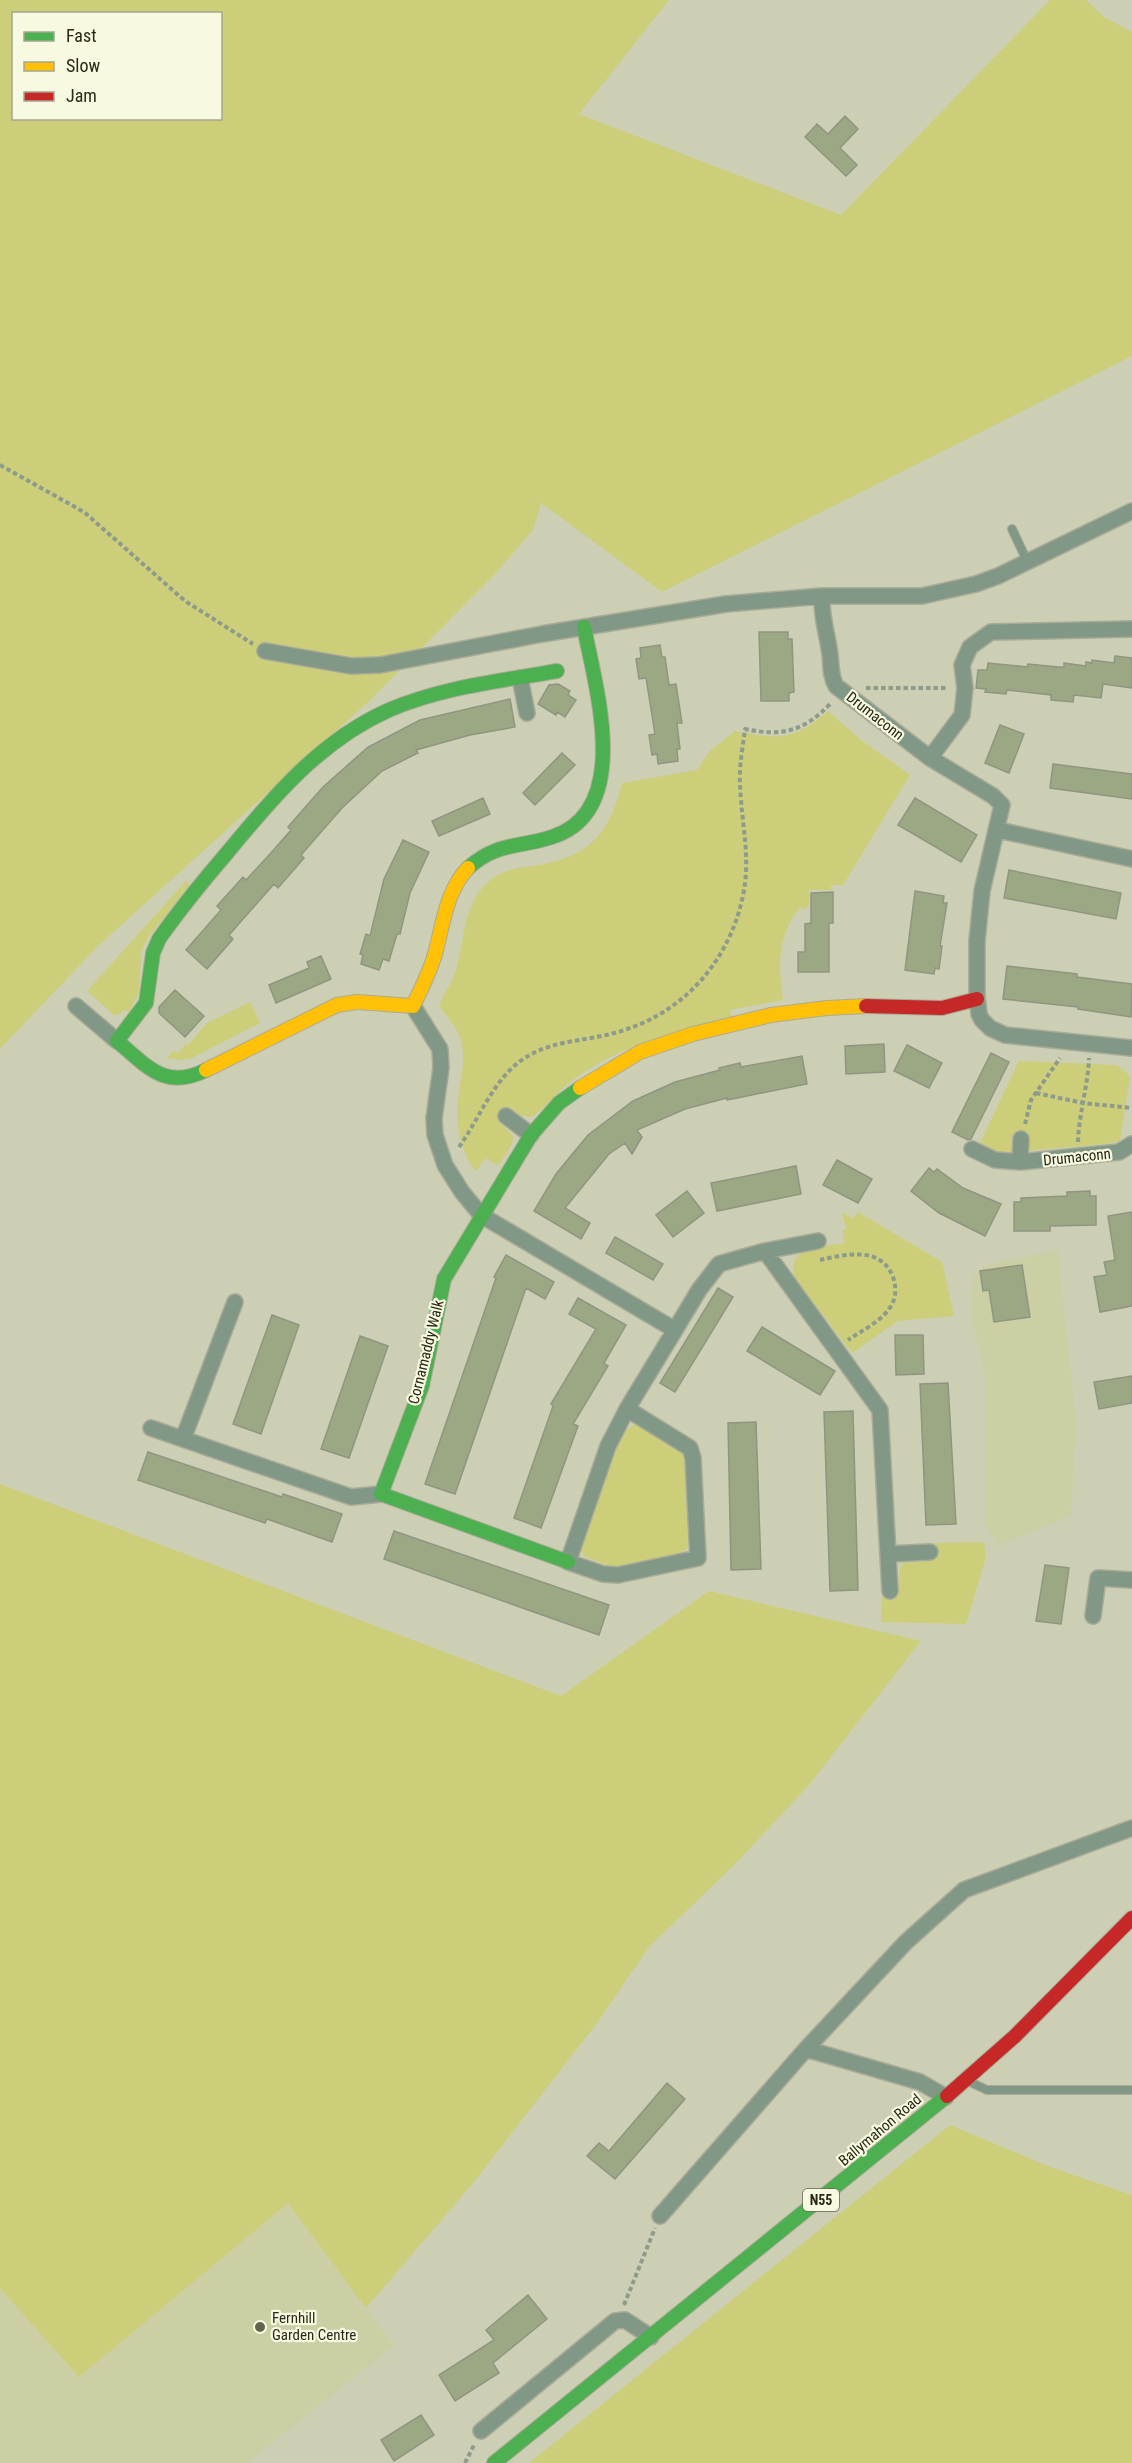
<svg xmlns="http://www.w3.org/2000/svg" width="1132" height="2463" font-family="'Roboto Condensed',sans-serif">
	<style>
		.built { fill: #cccea3 }
		.green { fill: #ccce7a; fill-rule: evenodd }
		.building { fill: #9ca784; stroke: #909582; stroke-width: 1.5 }
		.lines { fill: none; stroke-linecap: round; stroke-linejoin: round }
		.lane-casing { stroke: #aaab97; stroke-width: 10 }
		.street-casing { stroke: #aaab97; stroke-width: 18 }
		.fast-casing { stroke: #aaab97; stroke-width: 16 }
		.slow-casing { stroke: #aaab97; stroke-width: 16 }
		.jam-casing { stroke: #aaab97; stroke-width: 16 }
		.path { stroke: #8c9b8b; stroke-width: 4; stroke-dasharray: 4.5 3; stroke-linecap: butt }
		.lane { stroke: #829887; stroke-width: 8 }
		.street { stroke: #829887; stroke-width: 15 }
		.fast { stroke: #4caf50; stroke-width: 14 }
		.slow { stroke: #ffc107; stroke-width: 14 }
		.jam { stroke: #c62828; stroke-width: 14 }
		.poi-dot { fill: #62634d; stroke: #f7f9e0; stroke-width: 2 }
		.labels { text-anchor: middle; dominant-baseline: central; stroke-width: 4.5; stroke-linejoin: round; paint-order: stroke }
		.shield { fill: #f7f9e0; stroke: #666753; stroke-width: 1.5 }
		.shield-label { font-size: 14px; font-weight: bold; fill: #282916 }
		.street-label { font-size: 15px; fill: #282916; stroke: #f7f9e0 }
		.poi-label { font-size: 15px; fill: #282916; stroke: #f7f9e0; text-anchor: start }
	</style>
	<rect width="100%" height="100%" fill="#cdcfb4"/>
	<path class="built" d="M1058,1250L1076,1421L1071,1515L998,1546L985,1526V1376L971,1314L973,1277L985,1265Z
		M288,2202L394,2345L247,2463H0V2288L80,2377Z"/>
	<path class="green" d="M0,0H669L579,114L841,215L1050,0H1086L1104,17L1132,32V356L662,592L541,503L533,530L495,574L366,704L98,946L0,1049ZM14,14H220V118H14Z
		M828,711L861,740L910,775L843,885H831V890H809V905L805,910L800,907C777,936 778,965 783,1000L730,1010L731,1016C677,1031 624,1044 577,1077C561,1088 548,1105 532,1117L522,1116L511,1108L499,1122L513,1136L512,1145L498,1166L485,1158L477,1170H474C459,1146 454,1120 459,1092C461,1075 466,1059 461,1041C458,1028 449,1020 441,1009L440,1005C443,994 450,986 454,976C465,945 461,907 487,883C501,870 515,868 533,866C587,858 609,836 622,783L697,770L710,751L735,731C779,739 792,742 828,711Z
		M186,881L190,884L147,939L141,952L139,992L129,1012L125,1010L118,1015H114L87,991Z
		M250,1002L260,1023L192,1058L182,1060L167,1058L174,1050L178,1053L186,1044L188,1045L207,1023Z
		M1019,1061L1117,1065L1130,1076L1120,1141L1105,1144L1001,1153L980,1143Z
		M842,1212L853,1219L858,1212L942,1262L954,1316L898,1321L852,1353L796,1280C782,1247 823,1247 845,1243L842,1231L846,1229Z
		M635,1424L680,1450L685,1459L688,1547L682,1553L613,1567L585,1557L581,1551L582,1546L619,1442L626,1430Z
		M0,1484L561,1696L709,1591L921,1641L809,1785L734,1865L649,1947L597,2023L474,2182L366,2308L288,2203L79,2377L0,2288Z
		M984,1542L986,1557L966,1624L881,1622L882,1597L898,1596L899,1570L903,1563L931,1561V1543Z
		M950,2125L1050,2167L1132,2195V2463H529Z"/>
	<path class="building" d="M845,116L858,129L840,148L857,165L846,176L805,137L817,124L828,134Z
		M759,632H788V639H792L794,692L789,693V701H761Z
		M660,645L662,657H665L669,685L676,684L682,723H677L680,749H677L678,761L658,764L657,754L652,755L649,735L655,734L646,678L639,679L636,659L641,658L640,648Z
		M1115,656L1132,658V688L1103,684L1101,698L1074,695L1073,702L1051,700V695L1007,690L1006,694L985,692L986,689L976,688L978,670H987L988,663L1027,667L1028,664L1058,667H1064V663L1086,666V662L1092,663V660L1114,663Z
		M558,684L570,691L568,695L576,700L565,717L557,712L556,715L538,704L549,685Z
		M510,699L515,727L470,735L416,750L418,753L382,771L342,808L301,855L304,858L278,888L274,884L229,935L233,939L207,969L186,950L221,910L217,906L243,877L246,880L270,854L291,830L288,827L301,812L323,787L368,747L420,720Z
		M1000,725L1024,734L1009,773L985,763Z
		M562,753L575,765L535,805L523,793Z
		M1053,764L1132,774V799L1050,788Z
		M483,798L490,814L439,836L432,821Z
		M915,798L977,835L961,862L898,825Z
		M403,840L429,852L410,893L400,934H397L389,961L383,959L379,970L361,964L363,955L360,954L366,934L370,936L384,879Z
		M1009,870L1121,893L1116,919L1004,898Z
		M915,891L944,896L943,903H947L940,946H942L939,969L935,968L934,974L905,970Z
		M833,892V923H829V972H798V952H805V924L811,923V893Z
		M321,956L331,979L276,1003L269,985L309,968L307,962Z
		M1007,966L1077,974V977L1132,984L1131,1017L1078,1009V1007L1003,999Z
		M175,990L204,1016L185,1037L159,1013V1007Z
		M884,1044L885,1072L846,1074L845,1046Z
		M907,1045L942,1063L929,1088L894,1071Z
		M991,1053L1009,1062L971,1139L968,1140L952,1132Z
		M802,1056L807,1084L727,1100V1098L685,1109L637,1130L642,1137L632,1154L625,1143L609,1154L565,1208L590,1223L581,1239L534,1211L556,1174L588,1135L633,1101L675,1082L720,1070L719,1068L740,1063L741,1067Z
		M837,1160L872,1179L858,1203L823,1185Z
		M796,1166L801,1194L717,1211L711,1183Z
		M929,1168L934,1172L937,1169L963,1188L1001,1204L985,1236L939,1213L911,1191Z
		M687,1191L704,1213L673,1237L656,1215Z
		M1090,1191V1196H1096V1225L1050,1226V1231H1014V1202H1021V1198L1067,1196V1192Z
		M1132,1212V1306L1100,1312L1094,1277L1107,1275L1104,1262L1115,1260L1108,1216Z
		M615,1237L663,1264L653,1280L606,1253Z
		M506,1255L554,1282L545,1299L526,1288L455,1494L425,1484L496,1278L494,1277Z
		M1022,1265L1030,1317L994,1322L989,1290L983,1291L980,1271Z
		M718,1288L733,1297L675,1392L660,1383Z
		M578,1298L626,1325L604,1363L608,1366L573,1424L578,1426L541,1528L514,1518L553,1406L551,1404L596,1329L569,1314Z
		M272,1315L299,1325L261,1434L233,1424Z
		M762,1327L835,1371L820,1395L747,1351Z
		M895,1335H923L924,1374L896,1375Z
		M360,1336L388,1346L349,1458L321,1449Z
		M1132,1376V1403L1099,1409L1094,1382Z
		M948,1383L956,1524L926,1525L920,1384Z
		M853,1411L858,1590L830,1591L824,1412Z
		M756,1422L761,1569L731,1570L728,1423Z
		M148,1452L282,1497L283,1494L342,1514L332,1542L267,1519L265,1523L138,1480Z
		M394,1531L609,1605L599,1635L384,1559Z
		M1045,1565L1069,1568L1061,1624L1036,1621Z
		M667,2083L685,2099L615,2179L587,2156L599,2143L609,2151Z
		M528,2295L547,2319L493,2363L499,2373L455,2401L439,2375L494,2340L486,2330Z
		M421,2415L434,2435L394,2461L381,2440Z"/>
	<g class="lines">
		<g class="lane-casing">
			<path id="lane" d="M1012,529L1028,563
				M970,2082L987,2090H1132"/>
		</g>
		<g class="street-casing">
			<path id="street" d="M822,596C821,614 826,630 829,648C832,661 829,674 836,686L930,758L993,796L1002,805L982,891L977,941V996L979,1014L982,1020L990,1028L1005,1035L1132,1048
				M265,651L351,666L380,665L542,634L726,604L822,596H922L976,584L998,576L1132,511
				M520,678L527,713
				M930,758L962,715L965,688L962,665L970,647L991,632L1132,629
				M998,830L1132,859
				M76,1006L117,1041
				M413,1006L440,1049L441,1068L434,1118L435,1135L445,1165L462,1192L481,1215L675,1330L699,1290L719,1264L765,1251L880,1410L890,1591
				M506,1116L531,1135
				M972,1149L995,1160L1020,1162L1119,1152L1132,1144
				M1020,1162L1021,1139
				M765,1251L818,1241
				M627,1409L608,1446L568,1562L603,1574L618,1575L698,1558L693,1458L690,1448L627,1409L675,1330
				M151,1428L351,1497L381,1494
				M183,1439L235,1302
				M889,1554L930,1552
				M1093,1616L1098,1578L1132,1580
				M946,2097L920,2082L806,2049L906,1942L964,1890L1132,1828
				M660,2216L806,2049
				M481,2431L615,2321L625,2320L651,2337"/>
		</g>
		<g class="fast-casing">
			<path id="fast" d="M468,868C497,842 518,848 552,837C634,811 595,686 584,627
				M206,1070C165,1091 147,1066 117,1041L146,1003L153,953L159,939C180,909 203,881 227,853C273,797 321,740 389,710C442,687 501,681 557,671
				M568,1562L381,1494L422,1386L444,1279L531,1135L559,1103L580,1088
				M494,2463L947,2096"/>
		</g>
		<g class="slow-casing">
			<path id="slow" d="M206,1070L337,1005L357,1002L413,1006C421,989 430,972 435,954C443,925 446,891 468,868
				M580,1088L640,1052L693,1034L771,1015L827,1008L866,1006"/>
		</g>
		<g class="jam-casing">
			<path id="jam" d="M866,1006L942,1008L977,999
				M947,2096L1015,2036L1132,1918"/>
		</g>
		<path class="path" d="M0,465L84,512L185,601L253,644
			M866,688H948
			M1036,1093L1083,1103L1132,1108
			M1025,1124L1031,1100L1060,1058
			M1078,1142C1079,1113 1088,1086 1089,1058
			M459,1147C479,1119 492,1083 519,1062C548,1040 581,1042 614,1033C680,1016 727,965 742,900C752,859 741,823 740,783C739,765 743,746 745,729C783,737 804,731 831,703
			M820,1260C847,1254 881,1246 893,1277C897,1288 896,1300 889,1309C880,1322 861,1331 848,1340
			M624,2305L655,2228
			M465,2463L474,2445"/>
		<use href="#lane" class="lane"/>
		<use href="#street" class="street"/>
		<use href="#fast" class="fast"/>
		<use href="#slow" class="slow"/>
		<use href="#jam" class="jam"/>
	</g>
	<circle class="poi-dot" cx="260" cy="2327" r="6"/>
	<g class="labels">
		<rect class="shield" x="803" y="2189" width="36" height="22" rx="4.5"/>
		<g class="shield-label">
			<text x="821" y="2200">N55</text>
		</g>
		<g class="street-label">
			<text transform="translate(875 716) rotate(38)">Drumaconn</text>
			<text transform="translate(1077 1157) rotate(-6)">Drumaconn</text>
			<text transform="translate(426 1352) rotate(-76)">Cornamaddy Walk</text>
			<text transform="translate(880 2130) rotate(-40)">Ballymahon Road</text>
		</g>
		<g class="poi-label">
			<text x="272" y="2318">Fernhill<tspan x="272" dy="17">Garden Centre</tspan></text>
		</g>
	</g>
	<rect x="12" y="12" width="210" height="108" fill="#f7f9e0" stroke="#a4a68f" stroke-width="1.5"/>
	<rect x="24" y="32" width="30" height="9" fill="#4caf50" stroke="#a4a68f" stroke-width="1.5"/>
	<text x="66" y="42" font-size="18" fill="#282916">Fast</text>
	<rect x="24" y="62" width="30" height="9" fill="#ffc107" stroke="#a4a68f" stroke-width="1.5"/>
	<text x="66" y="72" font-size="18" fill="#282916">Slow</text>
	<rect x="24" y="92" width="30" height="9" fill="#c62828" stroke="#a4a68f" stroke-width="1.5"/>
	<text x="66" y="102" font-size="18" fill="#282916">Jam</text>
</svg>
